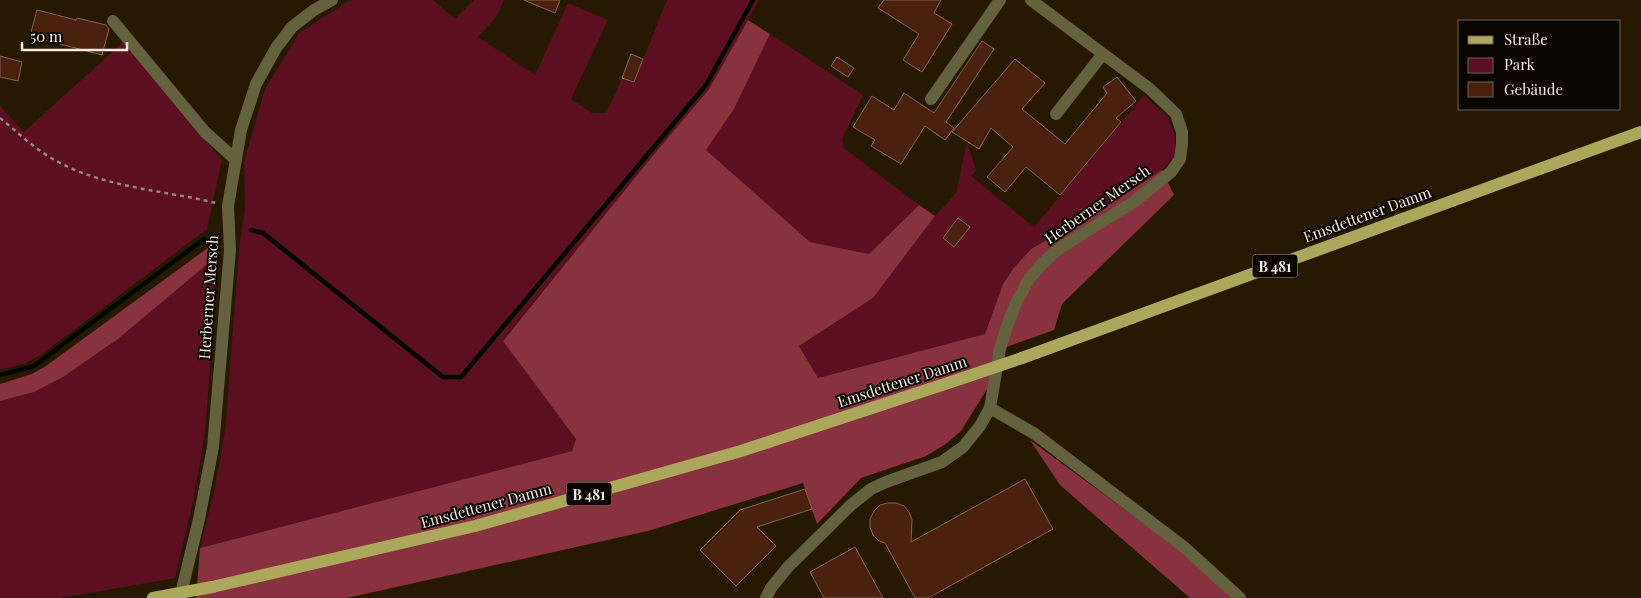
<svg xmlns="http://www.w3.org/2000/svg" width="1641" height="598" font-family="'Playfair Display',serif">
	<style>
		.green { fill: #5b0f20 }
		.forest { fill: #88323f }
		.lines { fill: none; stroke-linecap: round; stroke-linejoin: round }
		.stream { stroke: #000900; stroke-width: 4.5 }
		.building { fill: #4a210c; stroke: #816356 }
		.path { stroke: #938775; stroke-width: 2.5; stroke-dasharray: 4 4; stroke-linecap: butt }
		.minor { stroke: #63613e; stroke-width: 12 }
		.major { stroke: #aca85b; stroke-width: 12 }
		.major-bridge { stroke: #aca85b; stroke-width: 12 }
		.labels { text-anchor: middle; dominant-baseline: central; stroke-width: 4; stroke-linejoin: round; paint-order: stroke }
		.shield { fill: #0b0501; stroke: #b0a79c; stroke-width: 1 }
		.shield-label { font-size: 14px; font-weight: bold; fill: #f7eddf }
		.street-label { font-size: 15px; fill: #f7eddf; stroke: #0b0501 }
	</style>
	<rect width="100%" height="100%" fill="#271802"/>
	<path class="green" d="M350,0H433L455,19L474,0H504L496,17L478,37L535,75L568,3L608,20L571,99L592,113H605L610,105L622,78L634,82L667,0H759L709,89L650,159L503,340L576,439L572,451L200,548L215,486L225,431L239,250L245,207L244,162L265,89L299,33Z
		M770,34L863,95L842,139L844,148L919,205L869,254L810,242L706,150L734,109Z
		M123,42L222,160L207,229L41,355L26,363L0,370V106L24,132Z
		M1144,95L1168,117L1175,136V155L1162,170L1111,203L1031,249L1013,269L1003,284L985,334L818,378L799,346L873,298L935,216L956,193L967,142L976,170L971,176L1034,227Z
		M211,261L215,305L205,433L194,498L175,578L62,598H0V401L34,392L63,377L118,339Z"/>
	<path class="forest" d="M748,20L770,34L734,109L706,150L810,242L869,254L919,205L935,216L873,298L799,346L818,378L985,334L1003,284L1013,269L1031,249L1111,203L1162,170L1174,195L1062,304L1054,330L995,351L989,386L961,431L947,443L926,456L861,478L817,524L803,483L648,531L347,598H196L200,548L572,451L576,439L503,341L650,159L709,89Z
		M209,247L211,261L118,339L63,377L34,392L0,401V384L32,374L46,366Z
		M1030,440L1177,548L1233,598H1190L1060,485Z"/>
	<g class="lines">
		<path class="stream" d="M251,230L263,233L443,377H461L706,85L753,0
			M0,375L34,366L204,239"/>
	</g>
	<path class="building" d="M524,0H560L555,13Z
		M884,0H941L934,13L952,24L922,72L903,60L919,34L878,8Z
		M37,10L76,20L77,18L106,25L109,29L102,55L30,36Z
		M982,41L994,49L946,122L954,128L945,140L925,126L901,164L871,146L875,140L853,127L872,96L894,110L904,93L934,113Z
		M631,54L643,59L634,82L622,78Z
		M0,56L22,62L18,81L0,77Z
		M837,57L854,68L848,77L831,66Z
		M1015,59L1045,83L1022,109L1065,144L1107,93L1103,87L1117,77L1136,101L1116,118L1121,122L1060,195L1026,167L1005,192L987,177L1013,147L991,128L979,149L952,132Z
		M958,218L970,227L954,247L943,238Z
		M1025,479L1053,529L928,598H915L885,543L879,541L873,535L870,527V519L874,511L880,505L888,503H896L904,506L909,512L912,520L911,542Z
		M805,489L812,509L757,527L776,546L736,586L700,550L740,510Z
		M855,547L883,598H824L810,572Z"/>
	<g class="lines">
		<path class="path" d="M0,118C14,129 27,142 42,152C92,187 158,189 216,203"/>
		<path class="minor" d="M113,21L205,132L235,159
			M931,99L1000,0
			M1056,114L1102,55
			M990,408L1035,434L1184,547L1240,598
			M180,598L199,519L213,447L230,250L228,206L241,130L256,84L276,48L292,27L314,10L332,0
			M766,598L771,588L788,567L851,505L871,489L886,482L942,462L963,447L980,426L990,408L1000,349L1006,329L1016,303L1029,279L1043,263L1057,250L1135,201L1171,172L1180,159L1182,144V132L1176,114L1150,89L1031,0"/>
		<path class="major" d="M1022,358L1641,132
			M212,587L475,526L741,451L960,379"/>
		<path class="major-bridge" d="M960,379L1022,358
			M153,598L212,587"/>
	</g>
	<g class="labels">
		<g class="shield">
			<rect x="1252.5" y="254.5" width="45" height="23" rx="4"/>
			<rect x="566.5" y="482.5" width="45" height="23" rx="4"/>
		</g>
		<g class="shield-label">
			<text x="1275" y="266">B 481</text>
			<text x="589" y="494">B 481</text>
		</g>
		<g class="street-label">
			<text transform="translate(1097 204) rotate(-35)">Herberner Mersch</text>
			<text transform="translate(1367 214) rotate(-20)">Emsdettener Damm</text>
			<text transform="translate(208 297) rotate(-86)">Herberner Mersch</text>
			<text transform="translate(902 381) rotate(-18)">Emsdettener Damm</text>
			<text transform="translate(486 505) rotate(-15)">Emsdettener Damm</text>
		</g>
	</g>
	<rect x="1458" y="20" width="162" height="90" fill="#0b0501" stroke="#69625a"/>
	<rect x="1468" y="36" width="25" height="8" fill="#aca85b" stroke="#69625a"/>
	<text x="1504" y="45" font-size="15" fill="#f7eddf">Straße</text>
	<rect x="1468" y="58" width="25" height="15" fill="#5b0f20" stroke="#69625a"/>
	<text x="1504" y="70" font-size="15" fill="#f7eddf">Park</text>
	<rect x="1468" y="82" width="25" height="15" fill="#4a210c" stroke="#69625a"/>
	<text x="1504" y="95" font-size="15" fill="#f7eddf">Gebäude</text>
	<path d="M22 42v8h105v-8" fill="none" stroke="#f7eddf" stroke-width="2.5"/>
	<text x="30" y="42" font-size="15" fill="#f7eddf" stroke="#0b0501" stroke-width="4" paint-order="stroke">50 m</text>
</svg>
